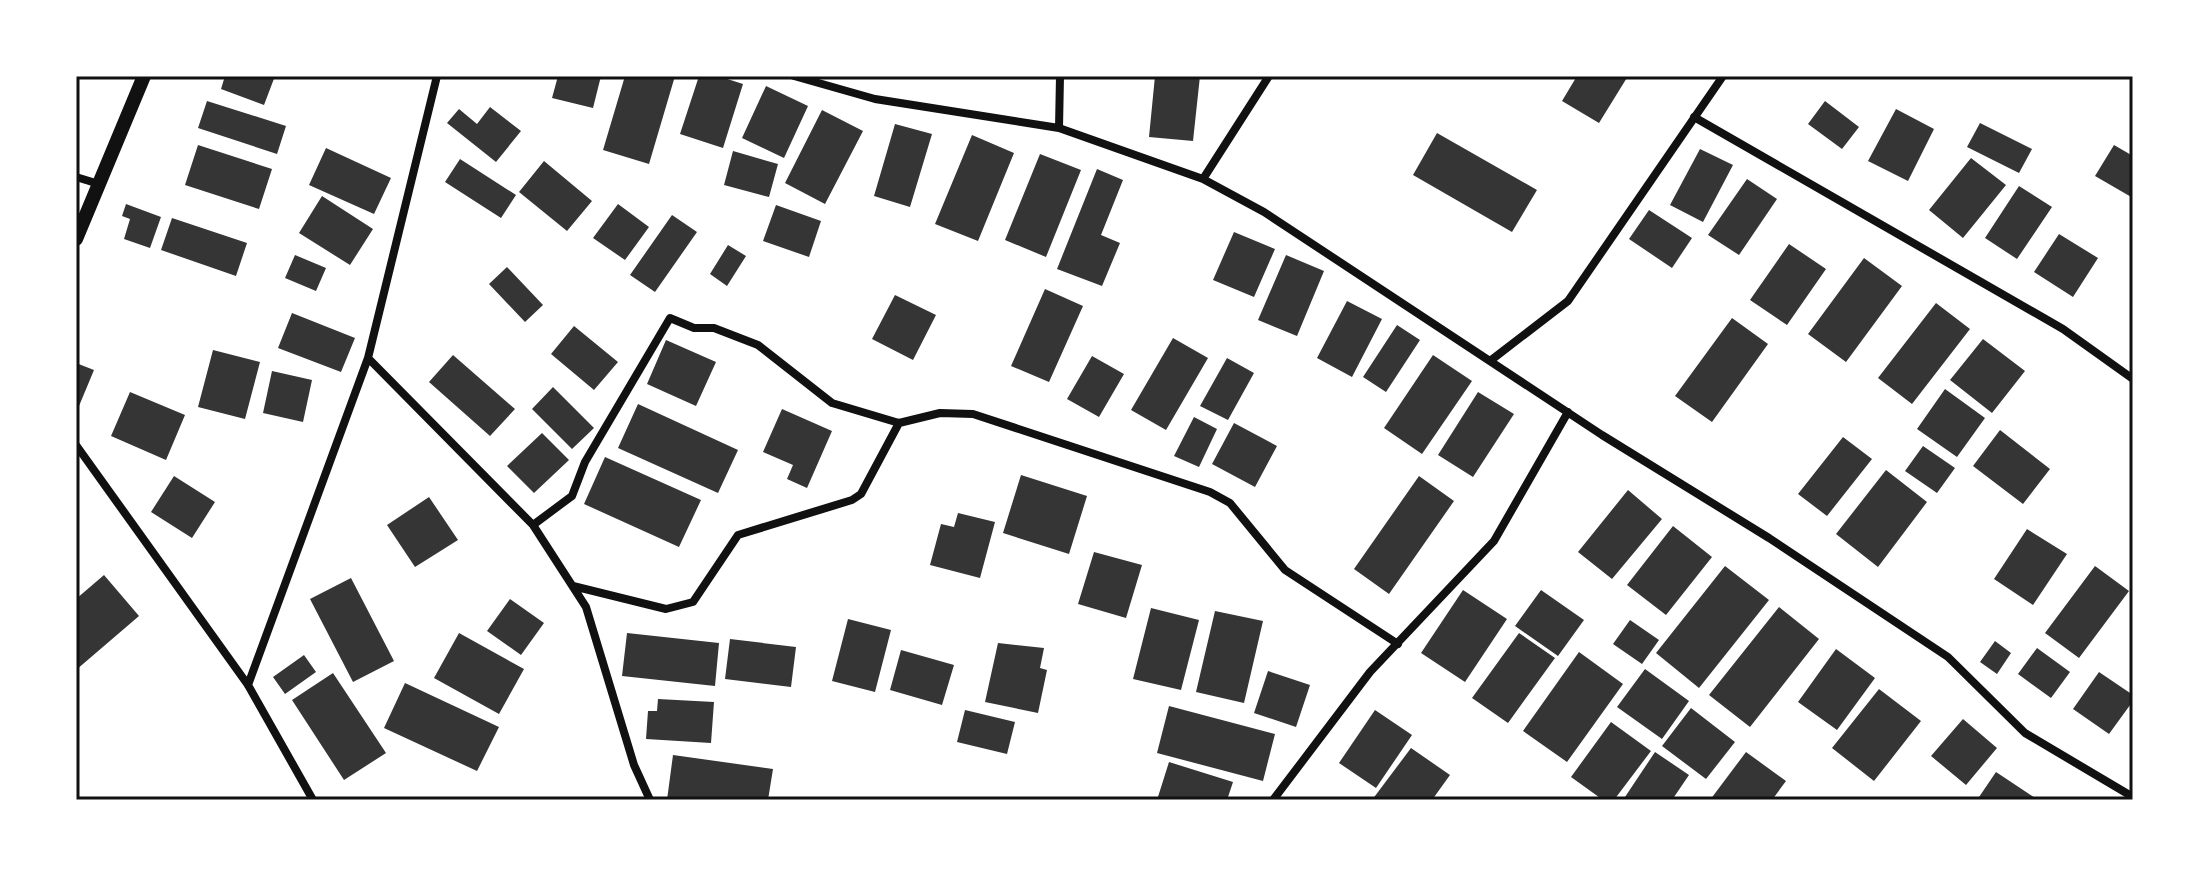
<svg xmlns="http://www.w3.org/2000/svg" width="2209" height="876" font-family="'Playfair Display',serif">
	<style>
		.building { fill: #353535 }
		.lines { fill: none; stroke-linecap: round; stroke-linejoin: round }
		.minor { stroke: #111; stroke-width: 8 }
		.tertiary { stroke: #111; stroke-width: 14 }
		.neatline { fill: none; stroke: #111; stroke-width: 3 }
	</style>
	<rect width="100%" height="100%" fill="#fff"/>
	<path class="building" d="M225,76H275L264,105L221,89Z
		M558,76H601L593,108L552,98Z
		M625,76H675L649,164L603,150Z
		M699,76H718L743,84L723,148L680,134Z
		M1155,76H1200L1193,141L1149,137Z
		M1577,76H1628L1599,123L1562,101Z
		M766,86L808,106L784,158L742,138Z
		M207,101L286,126L277,154L198,128Z
		M1825,101L1859,127L1842,149L1808,124Z
		M490,107L521,131L496,162L447,123L459,109L477,124Z
		M1896,109L1934,129L1908,181L1868,161Z
		M822,110L863,131L825,204L785,183Z
		M1980,123L2032,149L2019,173L1967,147Z
		M895,124L932,134L910,207L874,196Z
		M1437,133L1537,190L1512,232L1413,175Z
		M972,135L1014,153L978,241L935,224Z
		M198,145L272,169L259,209L185,185Z
		M2114,145L2133,156V198L2095,176Z
		M326,148L391,178L374,214L309,185Z
		M1700,149L1733,165L1703,222L1670,205Z
		M733,151L778,164L769,197L724,185Z
		M1040,154L1081,170L1046,257L1005,240Z
		M1971,158L2006,185L1963,238L1929,210Z
		M460,159L516,195L501,218L445,182Z
		M544,161L592,201L567,231L519,192Z
		M1097,169L1123,180L1101,235L1120,243L1102,286L1057,269Z
		M1747,179L1777,199L1739,255L1708,235Z
		M2019,186L2052,207L2017,259L1985,238Z
		M322,196L373,229L350,265L299,233Z
		M126,204L161,217L150,248L124,239L130,219L122,216Z
		M618,204L649,227L625,260L593,238Z
		M776,205L821,221L809,257L763,241Z
		M1649,210L1692,238L1672,268L1629,239Z
		M672,215L697,232L655,292L630,275Z
		M172,218L247,243L236,276L161,250Z
		M1234,232L1275,249L1254,297L1213,280Z
		M2059,234L2098,258L2073,297L2034,272Z
		M1789,244L1826,269L1787,325L1750,300Z
		M728,245L746,256L727,286L710,274Z
		M295,255L326,268L316,291L285,278Z
		M1286,255L1324,271L1297,336L1258,320Z
		M1864,258L1902,286L1846,362L1808,334Z
		M507,267L543,305L525,322L489,284Z
		M1045,289L1083,306L1049,382L1011,366Z
		M895,295L936,315L913,360L872,339Z
		M1347,301L1382,319L1352,377L1317,358Z
		M1936,303L1970,329L1912,404L1878,378Z
		M292,313L355,338L341,372L278,348Z
		M1732,318L1768,344L1712,422L1675,396Z
		M1397,325L1420,340L1386,392L1363,377Z
		M574,326L618,362L594,390L551,354Z
		M1173,338L1208,358L1166,430L1131,410Z
		M1983,339L2025,371L1992,413L1950,380Z
		M666,340L716,362L696,406L647,384Z
		M213,350L260,362L245,419L198,407Z
		M453,355L515,409L490,436L429,382Z
		M1433,355L1472,381L1422,454L1384,428Z
		M1092,356L1124,374L1099,417L1067,399Z
		M1227,358L1254,373L1228,420L1200,406Z
		M76,363L94,370L79,406L76,405Z
		M272,371L312,380L303,422L263,413Z
		M553,387L594,428L572,449L532,409Z
		M1945,389L1985,418L1957,457L1917,429Z
		M130,392L185,415L166,460L111,436Z
		M1478,392L1514,414L1473,477L1438,455Z
		M638,404L738,450L718,493L618,448Z
		M782,409L832,431L807,488L787,479L793,465L763,452Z
		M1194,417L1217,429L1199,467L1174,456Z
		M1234,423L1277,446L1255,487L1212,464Z
		M2000,430L2050,469L2023,504L1973,466Z
		M542,433L569,460L534,493L507,466Z
		M1843,437L1872,459L1827,516L1798,494Z
		M1923,446L1955,468L1937,493L1905,471Z
		M605,457L701,500L679,547L584,504Z
		M1886,470L1927,502L1878,567L1836,534Z
		M1021,475L1087,496L1069,554L1003,533Z
		M174,476L215,502L192,538L151,512Z
		M1419,476L1454,501L1389,594L1354,569Z
		M1628,490L1662,519L1612,579L1578,552Z
		M429,497L458,540L415,567L387,525Z
		M958,513L995,522L980,578L930,565L941,524L954,527Z
		M1673,526L1712,557L1666,615L1627,585Z
		M2027,529L2067,554L2033,605L1994,579Z
		M1094,552L1142,565L1126,618L1078,604Z
		M1725,566L1769,600L1699,688L1656,653Z
		M2095,566L2129,591L2079,658L2045,633Z
		M104,575L139,616L76,670V599Z
		M351,578L394,661L353,682L310,599Z
		M1463,590L1507,619L1465,682L1421,653Z
		M1541,590L1584,620L1558,656L1515,626Z
		M510,599L544,623L521,655L487,631Z
		M1779,607L1819,639L1750,727L1709,695Z
		M1151,608L1199,620L1181,690L1133,679Z
		M1215,611L1263,621L1244,703L1196,692Z
		M848,619L891,630L875,692L832,681Z
		M1630,620L1659,640L1642,664L1613,644Z
		M459,633L524,669L499,714L434,678Z
		M627,633L719,643L715,686L622,676Z
		M1519,633L1555,658L1508,723L1472,698Z
		M730,639L796,647L791,687L725,679Z
		M1995,641L2011,653L1997,674L1980,662Z
		M998,643L1044,648L1040,668L1047,670L1038,713L985,702Z
		M2037,648L2070,672L2051,698L2018,674Z
		M1836,649L1875,678L1837,730L1798,702Z
		M901,650L954,665L942,705L890,690Z
		M1579,652L1623,684L1567,762L1523,731Z
		M304,655L316,672L285,694L273,677Z
		M1645,669L1689,701L1662,739L1617,707Z
		M1268,671L1310,685L1296,727L1254,713Z
		M2099,672L2133,695V701L2109,734L2073,709Z
		M333,673L386,753L344,780L292,700Z
		M405,683L499,727L477,771L384,728Z
		M1879,689L1921,721L1874,781L1832,748Z
		M658,699L714,702L711,743L646,739L648,711H657Z
		M1169,706L1275,734L1263,781L1157,753Z
		M1691,708L1735,742L1706,779L1662,746Z
		M965,710L1015,722L1007,754L957,742Z
		M1375,710L1412,735L1376,788L1339,763Z
		M1963,719L1997,748L1966,785L1931,756Z
		M1611,722L1651,751L1614,800H1603L1571,777Z
		M1411,748L1450,775L1432,800H1372Z
		M1655,752L1689,775L1672,800H1623Z
		M1746,752L1786,781L1772,800H1710Z
		M673,755L773,769L768,800H667Z
		M1169,762L1233,782L1227,800H1157Z
		M1996,772L2038,800H1977Z"/>
	<g class="lines">
		<path class="minor" d="M794,76L875,99L1059,128L1203,179L1264,212L1602,435L1769,538L1948,657L2025,733L2133,797
			M1694,117L2063,329L2133,379
			M1059,128L1060,76
			M76,177L99,184
			M1203,179L1269,76
			M368,358L533,525L586,607L634,765L650,800
			M1490,361L1568,301L1723,76
			M76,445L248,685L313,800
			M533,525L572,496L585,462L670,318L694,328H714L758,345L832,403L899,423L940,413L973,414L1210,492L1230,503L1285,570L1398,644
			M573,586L666,609L693,602L738,535L852,500L861,494L899,423
			M248,685L368,358L437,76
			M1273,800L1370,672L1494,541L1568,412"/>
		<path class="tertiary" d="M76,239L144,76"/>
	</g>
	<rect width="2209" height="876" fill="none" stroke="#ffffff" stroke-width="156"/>
	<rect x="78" y="78" width="2053" height="720" class="neatline"/>
</svg>
